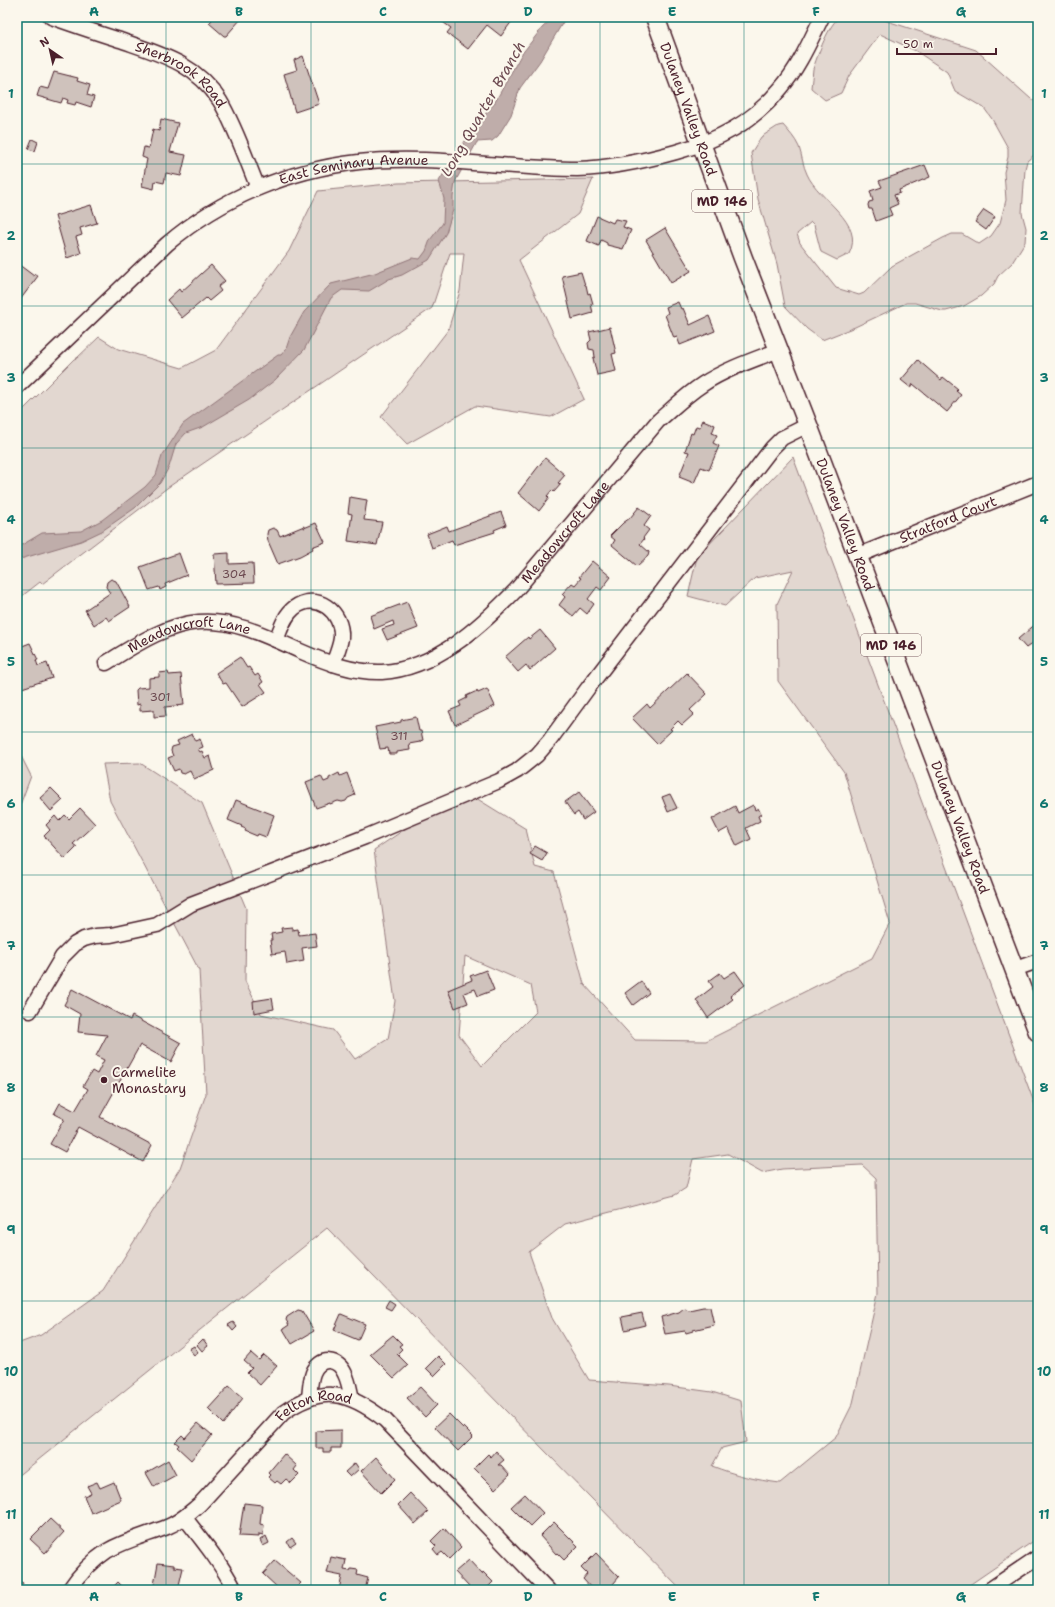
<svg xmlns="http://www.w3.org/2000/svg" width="1055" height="1607" font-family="'Shantell Sans',sans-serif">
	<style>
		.green { fill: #e2d7d0; stroke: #967b7e; fill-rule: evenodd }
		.water { fill: #bfadaa; stroke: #907477 }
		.building { fill: #cfc2bc; stroke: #4a1f2b }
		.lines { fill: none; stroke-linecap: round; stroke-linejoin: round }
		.minor-casing { stroke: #4a1f2b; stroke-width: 17 }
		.major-casing { stroke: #4a1f2b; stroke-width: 21 }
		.minor { stroke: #fbf7ec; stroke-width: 14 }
		.major { stroke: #fbf7ec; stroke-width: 18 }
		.grid { fill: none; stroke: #0f766e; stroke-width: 1; stroke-opacity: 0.55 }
		.poi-dot { fill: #4a1f2b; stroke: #fbf7ec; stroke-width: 1.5 }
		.labels { text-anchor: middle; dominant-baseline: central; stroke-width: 4; stroke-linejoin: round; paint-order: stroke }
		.number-label { font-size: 12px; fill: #6b484f }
		.shield { fill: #fbf7ec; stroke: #7f6065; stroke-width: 1 }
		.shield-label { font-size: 13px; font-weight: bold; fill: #4a1f2b }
		.street-label { font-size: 14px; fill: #4a1f2b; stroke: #fbf7ec }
		.poi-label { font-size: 14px; fill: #4a1f2b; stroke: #fbf7ec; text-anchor: start }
		.water-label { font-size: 15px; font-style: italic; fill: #6d4a51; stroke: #fbf7ec }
		.neatline { fill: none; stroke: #0f766e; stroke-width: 1.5 }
		.grid-label { font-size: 13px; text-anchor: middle; font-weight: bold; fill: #0f766e }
	</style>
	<rect width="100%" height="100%" fill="#fbf7ec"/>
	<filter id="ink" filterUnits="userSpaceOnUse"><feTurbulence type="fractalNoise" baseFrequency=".025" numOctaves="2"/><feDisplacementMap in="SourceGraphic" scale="8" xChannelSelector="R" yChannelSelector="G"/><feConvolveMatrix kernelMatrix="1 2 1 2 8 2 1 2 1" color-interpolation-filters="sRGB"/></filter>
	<g filter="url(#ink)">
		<path class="green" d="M840,17H875L976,50L1031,99L1038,103V155H1034L1027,161L1025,169L1022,213L1026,228L1025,242L1012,263L998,276L994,284L981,296L964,306L946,311H942L915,303H906L855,327L822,340L807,329L785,306L777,264L758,199L751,153L761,137L778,126L783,125C789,132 795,138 799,147C802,156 803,166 807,174C818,200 866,222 849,254L837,260L821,252L814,225L811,222L797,234L800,243L836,288L859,295L864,293L892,266L943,238L952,234H962L979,244L991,236L1000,223L1006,200L1004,172L1008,157V148L992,119L984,108L955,91L947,72L916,51L880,34L849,76L841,93L825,100L811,88C812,82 812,75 813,69C817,57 829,23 840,17Z
			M593,179L578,214L519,260L584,399L551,417L475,406L407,444L381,417L448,330L460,291L464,253H450L432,308L167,488L42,584L40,582L17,600V416L74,359L77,358L99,337L118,349L182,368L216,350L289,251L318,191L398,183Z
			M793,457L1038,1113V1538L962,1590H681L327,1228L17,1477V1344L41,1335L103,1291L180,1168L206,1094L199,970L110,801L103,764L140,763L202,803L246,908L245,981L261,1014L333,1030L355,1059L388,1039L395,1001L374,850L463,790L526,829L535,867L554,872L584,984L635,1040L706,1041L872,958L890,923L844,772L778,681L777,604L793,570L755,578L725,606L688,596L697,557ZM465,956L531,985L536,1012L482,1066L459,1035ZM728,1154L762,1173L782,1169L862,1165L876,1178L878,1293L853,1403L836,1437L780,1483C756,1480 735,1475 712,1466L722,1448L746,1442L741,1401L712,1392L669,1386L589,1380L552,1318L529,1252L565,1224L675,1195L686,1188L693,1159Z
			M17,748L31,776L17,813Z"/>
		<path class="water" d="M554,17H566L540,61L520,88L511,115L498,136L492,141L477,142L455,182L453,197V210L446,233L429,260L402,275L389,279L369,291L342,290L331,298L304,350L275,380L249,400L203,427L186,433L176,444L169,467L160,483L135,508L102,531L81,541L17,560V548L42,533L81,531L102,520L145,487L156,475L162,456L183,424L278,355H281L286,349L290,337L304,312L331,284L375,273L412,258L420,259L426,251L430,240L443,223L444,199L439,181L465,141L476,131L481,119L494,104L521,55L542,28Z"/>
		<path class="building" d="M208,17H241V19L226,36H224L209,23L212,20Z
			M436,17H515L501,36L487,25L468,49L447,33L451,28Z
			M303,56L319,104L295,112L284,74L297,70L294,60Z
			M54,72L78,78L77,81L90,85L87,95L94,97L91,107L76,102L75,105L67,103L68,100L63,98L61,103L37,96L40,87L48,89Z
			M161,119L178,123L170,152L186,155L181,176L166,173L164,183L155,181L154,189L142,186L147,159L142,157L144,147L149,148L153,129L159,131Z
			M32,139L38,142L35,151L28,149Z
			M925,165L930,177L899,190L900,193L894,195L898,204L889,208L892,215L876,221L872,209H869L868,205L869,202L873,201L870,191L882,187L879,181Z
			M91,205L97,223L80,228L82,235L76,237L81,253L67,258L55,216Z
			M984,210L995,217L986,230L975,222Z
			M597,216L613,223L615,219L626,221L623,227L631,230L623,249L607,245V243L601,240L599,246L587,241Z
			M665,228L691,271L671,283L646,240Z
			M18,264L34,276L35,274L38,276L17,304V266Z
			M211,265L225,281L218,287L221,291L209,301L206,298L182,318L167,300L179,289L181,292Z
			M581,272L585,285H586L588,294L590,293L593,304H591L593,313L572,319L562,276Z
			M678,302L681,309L683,308L690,325L709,316L715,331L680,345L677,337L674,338L665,315L668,313L666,307Z
			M610,327L616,353L612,354L616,371L597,375L593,358L595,357L594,350L589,349L588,343L591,340L589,332Z
			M918,360L941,380L943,377L958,389L956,391L961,395L947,412L913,384L911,388L901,380Z
			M703,420L715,425L712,433L717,435L713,443L719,446L709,470L701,467L694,483L679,477L689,452L685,451L691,433L693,434L696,426L700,427Z
			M545,458L565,475L558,483L561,484L554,492L552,490L547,496L549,498L539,511L518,493Z
			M350,497L367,500L364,520L382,522L377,545L348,541L352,514L348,513Z
			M639,507L651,516L644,526L649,530L643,538L644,539L640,544L649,552L648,556L637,566L612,545L615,540L610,536L623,523L630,518Z
			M501,512L506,525L494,530L495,532L454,545L452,540L432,548L427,534L447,526L449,531Z
			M316,523L325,542L312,547L313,549L300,556L278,564L268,541L267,534L268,530L273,528L277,530L280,536L304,526V528Z
			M179,553L187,575L165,584L166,587L160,590L159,587L149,590L140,567Z
			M229,553V564L253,563L254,583L216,584L214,554Z
			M592,561L611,577L601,590L597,587L588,599L594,604L587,614L580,608L573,616L559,605L565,597L562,594L572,583L575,585L581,578L579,577Z
			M111,579L116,581L130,607L109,621L106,617L94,625L85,610L110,593L106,587L107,582Z
			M407,602L418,628L387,640L382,629L394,625L393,621L374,629L370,616Z
			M1038,622V639L1026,648L1018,639Z
			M540,630L555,648L530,670L526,665L518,672L505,657L528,637L529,639Z
			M30,643L38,660H36L38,666L47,663L52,678L22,688L19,678H17V648Z
			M240,657L247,668L249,667L255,676L258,674L263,682L260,684L266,692L242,707L226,683L223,684L216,673Z
			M168,672L169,675L181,674L184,705L165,707L166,716L154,717V710L140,711V704L137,705L136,690L138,688L149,687V678L159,677V673Z
			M687,673L707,694L690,710L694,714L682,725L678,721L670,729L672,730L657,744L632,718L647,704L650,708Z
			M487,689L495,706L455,725L449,711L461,706L459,702L467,698L466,696L477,691L478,693Z
			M416,717L419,731H421L423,740L420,741V742L409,744L410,750L397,752V754H389L388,748L380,749L375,727L401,722V720Z
			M192,734L195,741L200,739L203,747L198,749L200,752L202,751L205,758L210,756L214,770L194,779L190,771L184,774L180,773L179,769L174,771L168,758L173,756L171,751L172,747L179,745L177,741Z
			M339,773L340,776L347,773L355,795L348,798L346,801L342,802L338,801L330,804V803L316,808L306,782L321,776L324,782L329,780V778Z
			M51,788L63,800L51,811L40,798Z
			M579,792L594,812L583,820L578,812L574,815L565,802Z
			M670,794L677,808L668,812L662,797Z
			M236,800L274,815L266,837L258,834L257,836L245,831L246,829L241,827L242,826L228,820Z
			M753,805L755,810L758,808L761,814L758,816L760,821L746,828L751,839L737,846L728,828L719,833L712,819L735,806L738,813Z
			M80,808L95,824L73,844L77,847L65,859L44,836L50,830L46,825L55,816L59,821L65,815L69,819Z
			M535,846L547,853L542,861L530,854Z
			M292,927V930L298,929L299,935L315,933L317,946L302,948L304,961L287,964L285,952L272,954L270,940H272L271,934L282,932L281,928Z
			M486,970L494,990L478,996L475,989L464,993L468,1003L455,1008L448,990L472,980L470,976Z
			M735,971L745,985L730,996L733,999L708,1018L696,1000L713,987L709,981L720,973L724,978Z
			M641,981L649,993L633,1005L625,993Z
			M72,989L130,1020L132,1016L181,1043L171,1062L140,1045L100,1117L152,1145L143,1162L78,1127L65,1152L50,1144L64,1119L54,1114L60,1103L75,1111L88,1089L83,1086L92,1071L97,1074L104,1060L96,1056L107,1035L78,1032L80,1014L64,1005Z
			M272,998L274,1009L254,1013L253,1001Z
			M389,1300L395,1304L391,1310L385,1307Z
			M703,1307H710L714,1325L693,1330V1331L686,1333L685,1331L665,1334L661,1317L679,1312L684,1308L689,1310Z
			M298,1310L302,1311L314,1331L292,1344L283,1329L289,1325L286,1320L287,1317Z
			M642,1313L645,1325L625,1330L622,1317Z
			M341,1314L365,1324L358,1340L334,1330Z
			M233,1322L237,1327L233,1331L228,1325Z
			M393,1335L402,1344L399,1346L402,1349L397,1354L408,1365L394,1378L370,1354Z
			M203,1339L208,1346L202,1351L197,1345Z
			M194,1346L198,1352L194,1355L189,1349Z
			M251,1353L259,1360L264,1355L277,1366L260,1385L247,1373L252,1368L244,1361Z
			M438,1356L446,1364L434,1376L426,1368Z
			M229,1386L243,1398L223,1424L208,1409Z
			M420,1387L437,1405L425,1417L407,1398Z
			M449,1414L463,1428L464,1427L473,1436L458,1451L435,1427Z
			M198,1423L212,1435L191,1460L177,1447L179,1445L175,1442L182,1435L185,1438Z
			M341,1430V1448H331V1452H323V1448H316V1431Z
			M496,1451L504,1460L498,1465H501L510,1475L495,1489L474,1468L488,1454L491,1457Z
			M284,1454L297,1466L294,1470L299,1475L291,1483L286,1479L281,1484L277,1481L275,1483L268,1477L270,1475L268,1473Z
			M376,1457L395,1479L381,1493L361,1471Z
			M168,1460L176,1475L154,1487L146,1473Z
			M355,1463L359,1469L350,1477L345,1472Z
			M97,1482L100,1488L114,1482L121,1500L91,1513L84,1496L91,1493L87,1486Z
			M410,1493L428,1512L415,1524L398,1505Z
			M525,1494L543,1513L530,1526L511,1507Z
			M244,1503L262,1505L260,1524L264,1525L263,1535L259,1534V1537L239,1536Z
			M50,1519L64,1532L45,1553L30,1539Z
			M554,1522L578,1546L564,1560L557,1553L556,1554L540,1536Z
			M444,1528L461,1547L449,1559L442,1552L438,1555L433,1549L436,1546L431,1541Z
			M266,1536L269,1543L263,1546L260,1540Z
			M292,1538L296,1543L290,1547L287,1542Z
			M596,1553L619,1577L608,1590H593L583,1579L587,1574L581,1568Z
			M331,1557L346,1560L344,1570L350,1571L351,1569L358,1570L357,1575L368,1578L365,1590H339L342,1576L327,1573Z
			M469,1560L482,1574L483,1572L493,1582L485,1590H466L469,1587L455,1572Z
			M275,1561L301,1583L294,1590H279L277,1589L278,1588L263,1574Z
			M158,1563L174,1565V1567L183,1568L179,1585L188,1587V1590H178L154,1585Z
			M17,1580L23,1583L20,1590H17Z
			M118,1582L126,1590H110Z"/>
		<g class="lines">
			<g class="minor-casing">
				<g id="minor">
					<path id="s1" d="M51,17C74,25 97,33 120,40C160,54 196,63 220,101C236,128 246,159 258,188"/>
					<path id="s2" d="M17,387L167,244C221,198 288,170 359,162C431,154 504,169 577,169C611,168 644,161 676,152C719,140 752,123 781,88C799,67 810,41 822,17"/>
					<path id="s3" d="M857,556L1038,483"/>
					<path d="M276,640C281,629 284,616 294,608C316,591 343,611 341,638C340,646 336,656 333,664"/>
					<path id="s4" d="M106,663C134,646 164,625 199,622C234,619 269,637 300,651C325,662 354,673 382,672C435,669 481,626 516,590L658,421C672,409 686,395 703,384C726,369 753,360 779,350"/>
					<path d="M1015,969L1038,961"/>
					<path d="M30,1011L62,957L75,944L84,939L95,936L111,935L157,925L191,904L365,837L499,781L517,771L537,755L550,740L588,688L772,448L782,438L808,425"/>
					<path d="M309,1398C310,1390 310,1381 313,1373C320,1356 338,1358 345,1374C349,1382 350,1391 352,1399"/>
					<path d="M185,1518C203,1541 221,1563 235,1590"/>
					<path id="s5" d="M69,1590C79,1575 92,1561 107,1551C126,1540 147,1535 167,1527C180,1522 189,1513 200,1504L283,1413C322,1385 348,1391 385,1420L548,1590"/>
					<path d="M989,1590L1038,1557"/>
				</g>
			</g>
			<g class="major-casing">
				<g id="major">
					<path id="s6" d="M655,17L743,258L808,425L1038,1032"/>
				</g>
			</g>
			<use href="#minor" class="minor"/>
			<use href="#major" class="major"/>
		</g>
	</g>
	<path class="grid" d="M166,17V1590M311,17V1590M455,17V1590M600,17V1590M744,17V1590M889,17V1590M17,164H1038M17,306H1038M17,448H1038M17,590H1038M17,732H1038M17,875H1038M17,1017H1038M17,1159H1038M17,1301H1038M17,1443H1038"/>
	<circle class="poi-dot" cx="104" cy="1080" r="4"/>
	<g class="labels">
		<g class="number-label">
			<text x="234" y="574">304</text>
			<text x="160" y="697">301</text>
			<text x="399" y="736">311</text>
		</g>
		<g class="shield">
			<rect x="692" y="190" width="60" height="22" rx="3"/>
			<rect x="861" y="634" width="60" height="22" rx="3"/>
		</g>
		<g class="shield-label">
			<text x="722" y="201">MD 146</text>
			<text x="891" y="645">MD 146</text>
		</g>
		<g class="street-label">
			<text stroke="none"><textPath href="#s1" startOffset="144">Sherbrook Road</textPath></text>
			<text stroke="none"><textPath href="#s6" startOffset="98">Dulaney Valley Road</textPath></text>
			<text stroke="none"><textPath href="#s2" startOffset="413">East Seminary Avenue</textPath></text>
			<text stroke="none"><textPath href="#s3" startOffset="98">Stratford Court</textPath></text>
			<text stroke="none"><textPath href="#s6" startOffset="542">Dulaney Valley Road</textPath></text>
			<text stroke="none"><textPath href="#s4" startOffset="531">Meadowcroft Lane</textPath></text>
			<text stroke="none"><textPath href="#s4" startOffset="91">Meadowcroft Lane</textPath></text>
			<text stroke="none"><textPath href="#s6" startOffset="866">Dulaney Valley Road</textPath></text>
			<text stroke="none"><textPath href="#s5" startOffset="316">Felton Road</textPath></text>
		</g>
		<g class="poi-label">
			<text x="112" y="1072">Carmelite<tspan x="112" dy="16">Monastary</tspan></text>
		</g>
		<g class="water-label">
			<text transform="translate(483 109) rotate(-60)">Long Quarter Branch</text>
		</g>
	</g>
	<rect width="1055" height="1607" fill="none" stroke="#fbf7ec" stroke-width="44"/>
	<g transform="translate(50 50) rotate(326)" stroke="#fbf7ec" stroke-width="3" paint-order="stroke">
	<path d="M0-3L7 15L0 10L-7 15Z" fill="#4a1f2b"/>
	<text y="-6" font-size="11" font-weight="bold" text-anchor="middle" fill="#4a1f2b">N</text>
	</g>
	<path d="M897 48v6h99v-6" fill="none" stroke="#4a1f2b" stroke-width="2"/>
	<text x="903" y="48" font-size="12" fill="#4a1f2b" stroke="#fbf7ec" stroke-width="3" paint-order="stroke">50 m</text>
	<rect x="22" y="22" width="1011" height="1563" class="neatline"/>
	<g class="grid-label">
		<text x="94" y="16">A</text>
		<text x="239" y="16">B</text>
		<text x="383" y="16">C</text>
		<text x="528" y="16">D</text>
		<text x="672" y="16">E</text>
		<text x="816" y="16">F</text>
		<text x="961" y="16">G</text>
		<text x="11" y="98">1</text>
		<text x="1044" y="98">1</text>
		<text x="11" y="240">2</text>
		<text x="1044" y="240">2</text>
		<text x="11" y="382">3</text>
		<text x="1044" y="382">3</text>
		<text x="11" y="524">4</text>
		<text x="1044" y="524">4</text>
		<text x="11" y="666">5</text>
		<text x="1044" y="666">5</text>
		<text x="11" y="808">6</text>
		<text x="1044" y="808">6</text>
		<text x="11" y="950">7</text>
		<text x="1044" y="950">7</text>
		<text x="11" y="1092">8</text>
		<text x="1044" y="1092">8</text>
		<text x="11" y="1234">9</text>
		<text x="1044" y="1234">9</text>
		<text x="11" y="1376">10</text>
		<text x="1044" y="1376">10</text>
		<text x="11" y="1519">11</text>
		<text x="1044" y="1519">11</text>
		<text x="94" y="1601">A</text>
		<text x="239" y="1601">B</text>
		<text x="383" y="1601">C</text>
		<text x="528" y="1601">D</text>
		<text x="672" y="1601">E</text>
		<text x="816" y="1601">F</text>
		<text x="961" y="1601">G</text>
	</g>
</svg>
